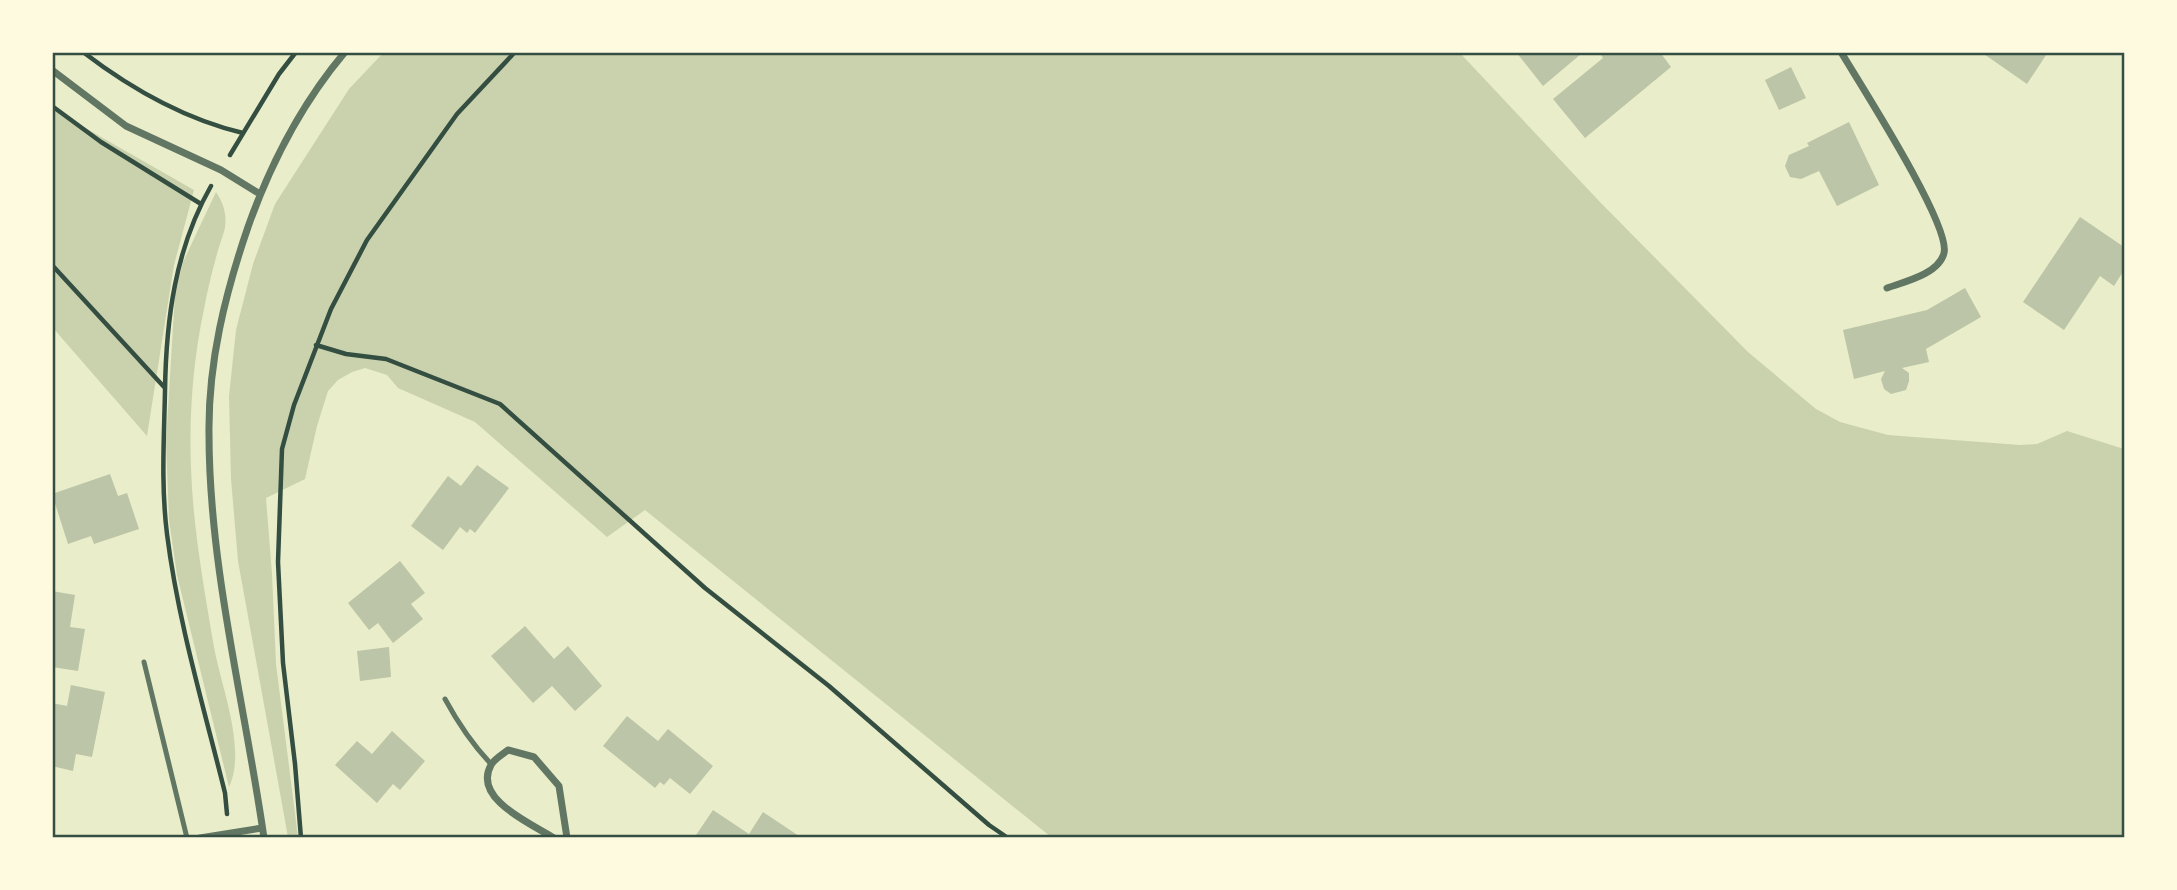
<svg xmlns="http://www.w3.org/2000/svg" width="2177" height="890" font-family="'Exo 2',sans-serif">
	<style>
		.green { fill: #cad2ad }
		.building { fill: #bcc5a7 }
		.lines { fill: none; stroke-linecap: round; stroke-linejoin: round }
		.path { stroke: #344e41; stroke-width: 4.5 }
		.service { stroke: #617663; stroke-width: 5 }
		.minor { stroke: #617663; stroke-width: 7 }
		.neatline { fill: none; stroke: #344e41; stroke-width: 2.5 }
	</style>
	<rect width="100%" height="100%" fill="#e9edc9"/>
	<path class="green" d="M383,53H1460L1599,201L1748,352L1816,409L1840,422L1888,435L2020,445L2037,444L2067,431L2124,449V837H1051L645,510L607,537L475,422L398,388L387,375L365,368L352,372L338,380L328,391L317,426L305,479L266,498L272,574L276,664L298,837H288L238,561L231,479L229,396L236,330L253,264L275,204L349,89Z
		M52,109L194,190L174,265L147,436L53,328Z
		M216,192C223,202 227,214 225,227C224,234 221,240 219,247C213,267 208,288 204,309C193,361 189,414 191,468C193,528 204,588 214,647C221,686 247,750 229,787L177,575L169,520L166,442L175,294L183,262Z"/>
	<path class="building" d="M1516,52H1580L1581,54L1543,86Z
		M1599,52H1660L1671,67L1585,138L1553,99L1603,58Z
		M1981,52H2048L2027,84Z
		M1791,67L1806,98L1779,110L1765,80Z
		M1849,122L1879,185L1837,206L1819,171L1801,179L1790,177L1785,166L1789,155L1809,146L1807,143Z
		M2080,217L2124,247V270L2114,286L2100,276L2064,330L2023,302Z
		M1965,288L1981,317L1926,349L1929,362L1902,368L1909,373V381L1906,390L1891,394L1884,389L1881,379L1885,371L1854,379L1843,330L1927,310Z
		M477,465L509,488L475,533L470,529L467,533L460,527L443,550L411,526L448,476L461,486Z
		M110,474L118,496L127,493L139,529L94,544L91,536L68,544L52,494Z
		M400,561L425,593L411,604L423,619L393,643L378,623L369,630L348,603Z
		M52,591L75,595L70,627L85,629L78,671L52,667Z
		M525,626L554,659L568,646L602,686L575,711L552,686L533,703L491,656Z
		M389,647L391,677L360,681L357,651Z
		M71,685L105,692L92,757L76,754L73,771L52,766V703L67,706Z
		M627,716L658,741L668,729L713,766L690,794L670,778L664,785L660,782L655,788L603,746Z
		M392,731L425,761L400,790L393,784L377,803L335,765L357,741L372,754Z
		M713,810L749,834L763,812L802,838H694Z"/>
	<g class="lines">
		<path class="path" d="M83,52C130,88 184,119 243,133
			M52,106L101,142L201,204
			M230,155L279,74L296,52
			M211,186C175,249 166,320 165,391C164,439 161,486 167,534C178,622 204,708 225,793L227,814
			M52,265L165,388
			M316,345L346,354L386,359L500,404L705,588L829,686L989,825L1008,838
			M301,838L295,764L283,663L278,562L282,449L294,405L331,309L367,240L457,114L515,52"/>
		<path class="service" d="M144,662L187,838
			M445,699C458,723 472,744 491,764"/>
		<path class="minor" d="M1841,52C1860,84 1951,225 1944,253C1939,274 1904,282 1887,288
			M52,70L126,126L221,170L260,194
			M200,838L262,828
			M264,838C245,705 209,568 209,434C208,363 225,294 248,227C270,165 302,103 345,52
			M554,838C532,824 472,799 491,765C494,759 503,754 508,750L534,757L559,786L567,838"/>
	</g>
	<rect width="2177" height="890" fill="none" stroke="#fefae0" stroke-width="108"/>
	<rect x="54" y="54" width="2069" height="782" class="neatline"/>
</svg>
